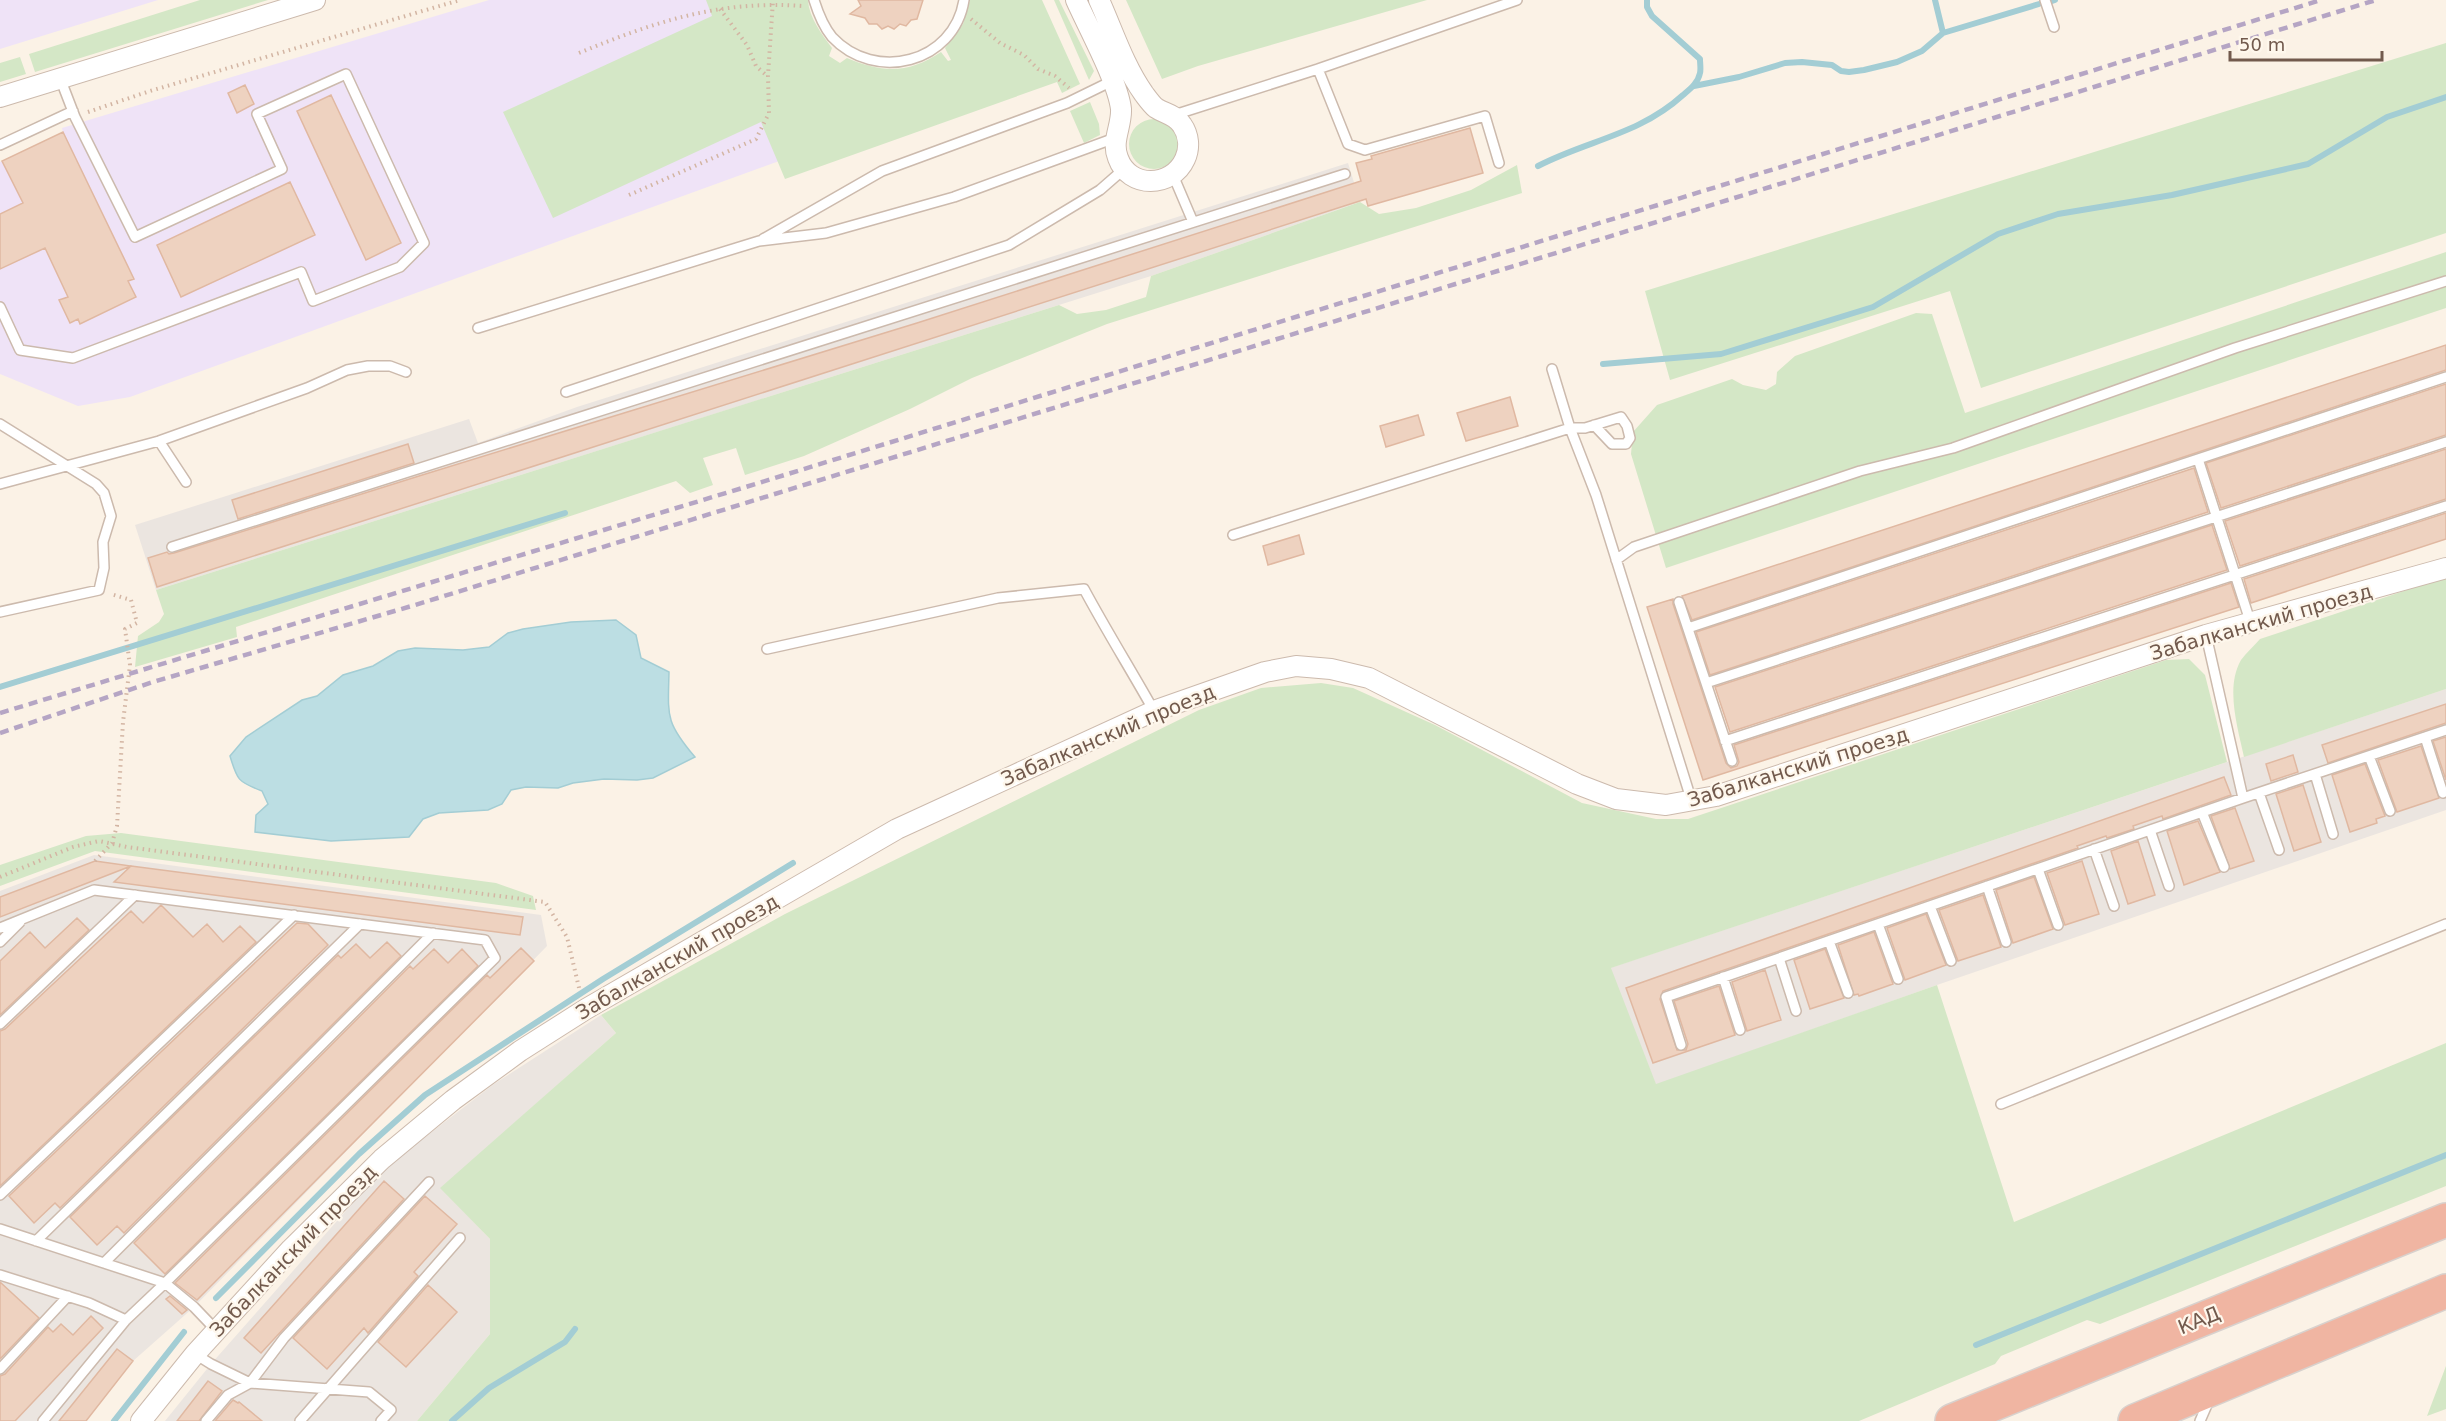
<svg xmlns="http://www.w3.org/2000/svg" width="2446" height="1421" font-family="'DejaVu Sans',sans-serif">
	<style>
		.industrial { fill: #ebe5e0 }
		.education { fill: #efe3f7 }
		.green { fill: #d4e7c6 }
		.water { fill: #bcdee3; stroke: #a3cdd4; stroke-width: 1.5 }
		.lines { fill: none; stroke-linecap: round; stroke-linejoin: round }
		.stream { stroke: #a3cdd4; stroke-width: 6 }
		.building { fill: #eed2c0; stroke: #e0b8a1; stroke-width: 1.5 }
		.service-casing { stroke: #ccbaad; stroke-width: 12 }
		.minor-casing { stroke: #ccbaad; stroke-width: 22 }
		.motorway-casing { stroke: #d8d1cd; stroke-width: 36 }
		.path { stroke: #d3b5a3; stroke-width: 4; stroke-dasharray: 1.5 4.5; stroke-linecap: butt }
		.service { stroke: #fff; stroke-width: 9 }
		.minor { stroke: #fff; stroke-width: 20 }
		.motorway { stroke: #f0b5a2; stroke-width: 33 }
		.rail { stroke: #b5a5c4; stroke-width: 4.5; stroke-dasharray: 9 6; stroke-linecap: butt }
		.labels { text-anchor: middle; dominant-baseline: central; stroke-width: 4.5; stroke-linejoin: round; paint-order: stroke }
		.street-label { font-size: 20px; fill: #725a4d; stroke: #fef7ec }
	</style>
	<rect width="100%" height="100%" fill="#fbf2e6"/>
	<path class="industrial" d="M1348,163L1360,202L1151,276L156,590L135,525L469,419L478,443L577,407Z
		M2446,689V810L1937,985L1656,1085L1610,968Z
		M94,855L541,915L547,946L194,1307L133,1361L86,1421H0V891Z
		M601,1015L616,1033L441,1188L490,1239V1334L417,1421H165L211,1364L381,1171L494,1084Z"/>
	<path class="education" d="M0,0H158L0,49Z
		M489,0H783L848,136L130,397L78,406L0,374V162L63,132L62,128Z"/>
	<path class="green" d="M200,0H268L35,72L29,54Z
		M706,0H808C809,18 822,34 832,48L829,56L840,63L847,58C882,73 909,74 941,52L948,61L951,60L945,48L963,24L970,0H1042L1080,84L1062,93L1057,82L785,179L761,122L553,218L503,112L712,16Z
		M1054,0H1059L1094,71L1089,80Z
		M1126,0H1427L1198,66L1162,79Z
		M2446,43V233L1981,388L1950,291L1670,380L1645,291Z
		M20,57L26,74L0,82V63Z
		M1090,102L1099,124L1100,135L1084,143L1070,111Z
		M1129 144a25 25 0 1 1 50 0a25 25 0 1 1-50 0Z
		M1517,165L1522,193L1107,324L972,378L910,409L804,456L745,475L736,448L703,458L713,485L690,493L676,481L236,627L237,637L135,667L138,636L159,622L164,614L156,590L1059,305L1077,314L1106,310L1146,297L1151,276L1360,202L1379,214L1416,208L1471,190Z
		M2446,252V308L1666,568L1631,454L1633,432L1657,405L1732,379L1743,385L1766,390L1776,384L1777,372L1795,356L1916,313L1932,314L1965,413Z
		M2446,577V689L2244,757C2238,728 2225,688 2241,660C2246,653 2254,646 2260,639Z
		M2189,659L2205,675L2227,762L1611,968L1656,1084L1937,985L2014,1222L2446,1043V1186L2100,1324L2087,1320L2001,1356L1995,1364L1859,1421H417L490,1334V1239L440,1188L616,1033L601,1015L785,914L1199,710L1261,688L1321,683L1353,688L1435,725L1582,803L1656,819H1688L2166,660Z
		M121,833L496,883L533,896L536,910L95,851L0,886V865L86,836Z
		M2446,1366V1409L2427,1416Z"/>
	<path class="water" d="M616,620L636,635L641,658L669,672C668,716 665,722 695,757L653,778L637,780L604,779L573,783L558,788L526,787L511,790L502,804L488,810L439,813L423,819L409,837L331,841L255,832L256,815L268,804L262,791C238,782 237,780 230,756L246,737L302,700L317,696L343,675L373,666L398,651L415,648L463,650L489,647L508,633L523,629L571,622Z"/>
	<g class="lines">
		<path class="stream" d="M1935,0L1943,33
			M2052,1L2055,0
			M1694,86L1739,77L1785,63L1802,62L1832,65L1841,71L1849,72L1864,70L1897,62L1922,51L1943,33L2039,4
			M1538,166C1588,140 1639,135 1683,95C1690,89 1698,83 1700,73C1701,69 1700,64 1700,59L1652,16L1647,7V0
			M1603,364L1721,354L1873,307L1998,234L2058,214L2172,195L2308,164L2387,117L2446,97
			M0,687L565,513
			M216,1298L359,1154L425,1095L603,979L793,863
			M1976,1345L2446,1155
			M114,1421L184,1332
			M452,1421L489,1388L565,1342L575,1329"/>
	</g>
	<path class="building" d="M858,0H923L917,19L911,20L906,26L900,24L894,29L888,26L882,29L877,24H869L865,18L850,14L861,6Z
		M245,85L254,104L237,113L228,93Z
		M331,95L401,243L366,260L297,111Z
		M1470,128L1483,173L1368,206L1366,199L157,587L148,558L167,552L169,554L174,553L419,476L917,323L1361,181L1356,163L1372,159L1371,156Z
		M63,132L134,279L128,281L136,297L80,324L78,319L70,323L59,300L68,297L45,248L0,269V214L23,203L2,161Z
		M290,182L315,235L181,297L157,245Z
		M2446,345V370L1692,620L1682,596Z
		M2446,384V435L2221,508L2206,463Z
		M1510,397L1518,426L1466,441L1457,413Z
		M1418,415L1424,435L1386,447L1380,426Z
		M408,444L414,463L238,519L232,500Z
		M2446,449V499L2240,566L2225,521Z
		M2194,468L2208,512L1710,675L1696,632Z
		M2446,513V539L2251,603L2244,579Z
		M2212,525L2227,570L1730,732L1715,687Z
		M1299,535L1304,554L1268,565L1263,546Z
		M2231,583L2239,607L1703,780L1647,607L1673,599V604L1726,763L1731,768L1737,766L1739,762L1734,745Z
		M2446,704V723L2328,763L2322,745Z
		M2446,737V780L2433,741Z
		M2421,746L2439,798L2397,812L2378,760Z
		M2293,755L2298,772L2271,781L2266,764Z
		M2365,764L2385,816L2376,819L2377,823L2350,832L2332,775Z
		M2224,777L2231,795L2163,819L2162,816L2133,826L2134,829L2107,838L2106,836L2077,846L2078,848L1663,991L1660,999L1677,1050H1686L1688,1044L1674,1001L1719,986L1735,1035L1653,1063L1626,988Z
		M2303,785L2321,842L2294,851L2276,794Z
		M2235,808L2254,861L2230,869L2211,816Z
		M2198,821L2220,872L2184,885L2167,831Z
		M2138,841L2155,895L2128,904L2111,851Z
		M95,861L131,866L0,917V897Z
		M2082,861L2099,914L2065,925L2047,873Z
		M131,866L523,917L520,935L114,882Z
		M2034,877L2053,929L2013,943L1996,890Z
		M1983,895L2001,947L1958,961L1939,910Z
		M161,905L193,937L207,924L223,942L240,926L256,942L0,1186V1031L5,1029L131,911L143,923Z
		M1926,914L1946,965L1905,980L1887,928Z
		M77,918L89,930L0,1015V961L30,932L45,948Z
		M297,923L308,924L328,945L60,1208L55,1203L34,1223L9,1196Z
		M1874,932L1893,984L1859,996L1858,994L1854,995L1838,945Z
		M387,942L401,956L124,1233L117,1226L97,1245L70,1217L338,955L341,958L356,944L370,958Z
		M521,948L534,961L197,1300L175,1283L487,975L490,978Z
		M434,949L448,963L462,949L478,966L165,1274L134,1243L410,966L413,969Z
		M1825,949L1844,998L1810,1009L1794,960Z
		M1765,970L1781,1020L1747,1031L1732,982Z
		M384,1181L404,1199L261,1353L244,1338Z
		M425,1196L457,1224L414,1272L418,1276L368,1333L364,1328L327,1369L293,1338Z
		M0,1282L39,1318L0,1359Z
		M428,1285L457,1312L406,1367L378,1342Z
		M170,1296L187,1310L182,1314L166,1299Z
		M91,1316L103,1328L15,1421H0V1376L5,1374L48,1327L53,1332L61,1324L73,1335Z
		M117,1349L133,1361L86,1421H59Z
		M208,1381L222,1391L199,1421H177Z
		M233,1400L238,1403L239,1402L262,1421H215Z"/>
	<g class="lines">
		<g class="service-casing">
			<path id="service" d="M814,0C818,13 823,26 832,37C875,83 954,63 964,0
				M2045,0L2054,27
				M1318,69L1348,144L1365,150L1485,116L1499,163
				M1174,115L1318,69L1517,0
				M0,145L73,111
				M1173,175L1193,222
				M763,239L882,171L1067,103L1112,81
				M0,307L20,350L73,358L301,272L313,301L400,267L424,243L346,74L257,114L282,169L135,237L75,117L60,78
				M478,328L759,241L826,233L954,197L1115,138
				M1552,369L1570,428L1596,495L1692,802
				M566,392L1009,245L1100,190L1124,169
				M0,424L96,484L104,493L111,516L103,542L104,568L99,590L0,612
				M159,441L186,482
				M2198,459L2446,377
				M0,484L159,441L307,388L347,370L368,366H390L406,372
				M1233,535L1570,428H1585L1621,417L1627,426L1630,438L1626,444H1612L1594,425
				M172,547L1345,174
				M1616,560L1634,547L1860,471L1953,448L2235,348L2446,281
				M1679,602L1732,761
				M1688,628L2198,459L2251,624
				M2206,635L2243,798L2446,730
				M767,649L998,598L1084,589C1106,630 1131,670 1154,711
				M1706,683L2446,442
				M2425,737L2443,793
				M1725,741L2446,506
				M2369,756L2390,811
				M2315,774L2333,834
				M2259,793L2279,850
				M2202,812L2224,867
				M2150,830L2169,886
				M2094,849L2114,906
				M2038,869L2058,925
				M1987,886L2006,942
				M1930,906L1951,961
				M1878,924L1898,979
				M0,928L94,890L485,940L495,958L165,1283L0,1229
				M1829,941L1848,993
				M0,942L20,922
				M1779,958L1796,1011
				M1723,977L1740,1030
				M0,1024L135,895
				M1681,1045L1666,997L2243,798
				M2001,1104L2446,924
				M0,1195L294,915
				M36,1241L360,924
				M104,1263L433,933
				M0,1275L89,1303L126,1320
				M195,1354L211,1364L250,1383L369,1392L391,1410L381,1421
				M0,1369L68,1296
				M43,1421L126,1320L165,1283L194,1307L216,1330
				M206,1421L228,1395L250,1383L284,1338L429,1182
				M300,1421L460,1238
				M2200,1421L2210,1398"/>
		</g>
		<g class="minor-casing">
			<path id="minor" d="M1076,0C1088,27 1118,82 1121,109C1122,126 1111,141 1118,158C1129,189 1172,188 1185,159C1190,148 1189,135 1182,125C1175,114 1165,114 1156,108C1152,105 1147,98 1144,94C1124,66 1113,31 1099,0
				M0,97L315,0
				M141,1421L195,1354L291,1249L382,1159L453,1100L520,1051L586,1009L897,829L1154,711L1265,672L1296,666L1331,669L1369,678L1577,784L1616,799L1666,805L1716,796L2206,635L2446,568"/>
		</g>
		<g class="motorway-casing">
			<path id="motorway" d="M1952,1421L2446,1220
				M2135,1421L2446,1291"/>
		</g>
		<path class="path" d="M720,9L747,45L756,66L767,76
			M971,19L1000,43L1024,55L1038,69L1055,76L1069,88
			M579,53C654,22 719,0 802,6
			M88,112L150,91L460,0
			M629,195L756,139L769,113L768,76L773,0
			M95,861L112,843L117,826L123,722L130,665L125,629L137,623L131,600L111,594
			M0,877L73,847L99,841L127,847L545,902L567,937L580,992"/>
		<use href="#service" class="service"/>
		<use href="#minor" class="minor"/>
		<use href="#motorway" class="motorway"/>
		<path class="rail" d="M0,713L749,486L2321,0
			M0,733L153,682L415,605L2376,0"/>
	</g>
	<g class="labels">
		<g class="street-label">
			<text transform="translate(2261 622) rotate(-16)">Забалканский проезд</text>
			<text transform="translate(1108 735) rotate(-23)">Забалканский проезд</text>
			<text transform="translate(1798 767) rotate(-17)">Забалканский проезд</text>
			<text transform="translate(677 957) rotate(-30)">Забалканский проезд</text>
			<text transform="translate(293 1251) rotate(-46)">Забалканский проезд</text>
			<text transform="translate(2199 1320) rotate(-22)">КАД</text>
		</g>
	</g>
	<path d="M2230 51v9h152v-9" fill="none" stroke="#725a4d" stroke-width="3"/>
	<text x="2239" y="51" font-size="18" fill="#725a4d" stroke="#fef7ec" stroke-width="4.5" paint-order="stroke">50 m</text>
</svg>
